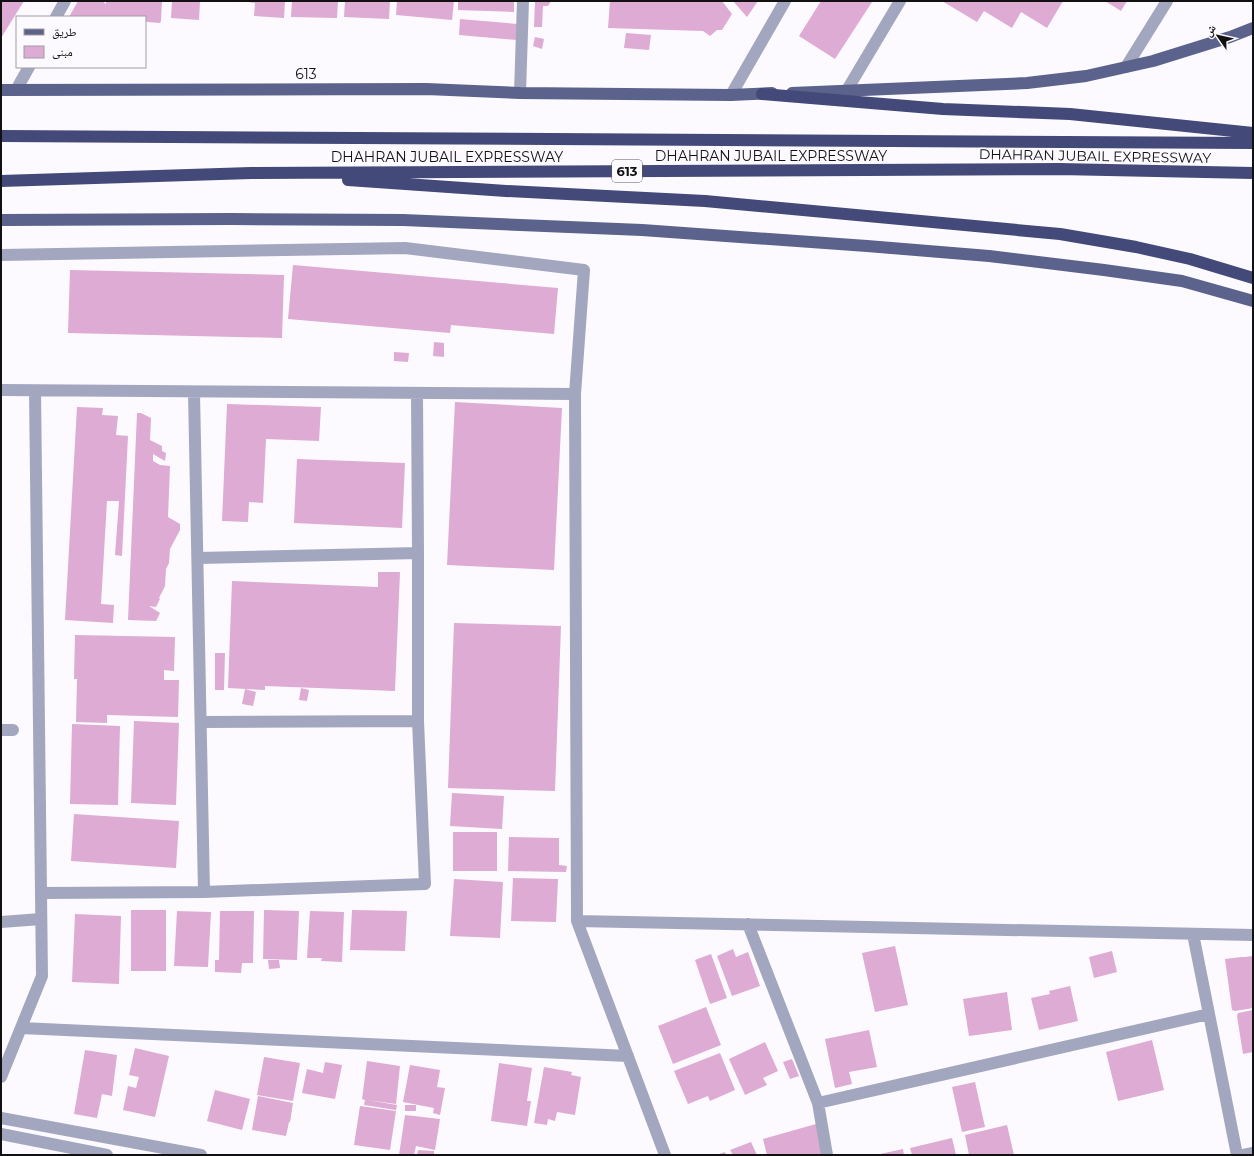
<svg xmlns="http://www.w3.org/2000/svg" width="1254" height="1156" font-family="Montserrat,'Noto Naskh Arabic',sans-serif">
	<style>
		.building { fill: #ddabd3 }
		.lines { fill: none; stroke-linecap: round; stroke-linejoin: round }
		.minor { stroke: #a2a7bf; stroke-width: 12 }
		.tertiary { stroke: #a2a7bf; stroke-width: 12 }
		.primary { stroke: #5b628b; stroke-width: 12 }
		.motorway { stroke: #434978; stroke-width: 12 }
		.labels { text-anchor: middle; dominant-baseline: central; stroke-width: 3; stroke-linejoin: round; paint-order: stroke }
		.shield { fill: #fcfafe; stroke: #585759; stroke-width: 1 }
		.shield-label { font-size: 13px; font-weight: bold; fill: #111112 }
		.street-label { font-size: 14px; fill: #111112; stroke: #fcfafe }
	</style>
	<rect width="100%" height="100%" fill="#fcfafe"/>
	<path class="building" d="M1,1H24L1,38Z
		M78,1H102L106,4V1H162L161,21L160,23L147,22L145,21V17H69Z
		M172,1H200L199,20L171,18Z
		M248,1H285L284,18L254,16L255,3L248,2Z
		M292,1H338L337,18L291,17Z
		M345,1H390L389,19L344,17Z
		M397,1H454L452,20L396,15Z
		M458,1H514V12L458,10Z
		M535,1H551L548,6H543L542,27H534Z
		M610,1H722L732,14L722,30H717L710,36L703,31L608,28Z
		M733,1H758L747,17Z
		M821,1L872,2L835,59L799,36Z
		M942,1H1063L1047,28L1021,12L1012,28L984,11L977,22Z
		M1105,1H1127L1121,11Z
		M460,19L518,24L517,40L459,35Z
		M626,33L651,35L649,50L624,48Z
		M535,37L544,39L542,49L533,46Z
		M293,265L558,288L554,334L451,325L450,333L288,319Z
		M70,270L284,275L282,338L68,333Z
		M434,342L444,343V357L433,356Z
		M394,352L409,353L408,362L394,361Z
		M455,402L562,408L554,570L447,565Z
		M227,404L321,407L319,441L266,439L263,503L249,502L248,522L222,521Z
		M77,407L103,408L102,415L118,416L116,435L128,436L122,556L115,555L119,501H107L101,604L114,605L113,623L65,620Z
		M137,413H141L151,418L150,440L162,446V451L166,453L165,461L153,454V461L160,465L170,466L168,517L180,524V530L170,549L169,563L166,569L165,586L159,598L160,599L156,607L149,606L160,613L156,621L128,620Z
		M297,459L405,463L402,528L294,523Z
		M378,572H400L395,691L265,686V690L228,688L232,581L378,587Z
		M454,623L561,626L555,791L448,788Z
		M75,635L175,637L174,671L164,670V680H179L178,717L107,715V723L76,722L77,679H74Z
		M215,653H225L224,690H215Z
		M301,688L309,690L307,701L299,700Z
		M245,689L256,692L253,706L242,704Z
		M134,721L179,723L176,805L131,803Z
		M72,724L120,726L118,805L70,804Z
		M452,793L504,796L502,829L450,826Z
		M74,814L179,821L176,868L71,861Z
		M453,832H497V871H453Z
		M509,837L559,838V865L567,866L566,872L508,871Z
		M513,878L558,879L556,922L511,921Z
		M454,879L503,882L500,938L450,936Z
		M131,910H166V971H131Z
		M264,910L299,911L297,960L263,959Z
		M352,910L407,911L405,951L350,950Z
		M177,911L211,912L208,967L174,966Z
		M220,911H254L253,963H242L241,973L215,972V960H219Z
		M310,911L344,912L342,962L321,961L322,958H307Z
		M75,914L121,916L119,984L72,982Z
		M895,946L908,1005L875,1012L862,953Z
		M733,949L736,957L748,952L760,986L732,996L717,956Z
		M1112,951L1117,972L1094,978L1089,957Z
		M711,954L727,998L710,1004L695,960Z
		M1253,956V1008L1235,1011L1232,1010L1225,959L1241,957H1245Z
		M268,960H279L280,968L269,969Z
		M1070,986L1078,1021L1039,1030L1031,998L1050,994L1049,991Z
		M1007,992L1012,1030L969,1036L963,999Z
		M706,1007L721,1045L673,1064L658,1026Z
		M1253,1010V1052L1243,1054L1237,1016L1238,1013Z
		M869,1030L877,1067L849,1072L852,1084L835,1088L825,1039Z
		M1152,1040L1164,1090L1118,1101L1106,1052Z
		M765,1042L778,1071L763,1078L767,1085L745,1095L729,1059Z
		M135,1048L169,1056L155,1117L123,1110L128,1086L136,1088L139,1077L129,1075Z
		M85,1050L117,1055L112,1096L102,1094L97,1118L74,1114Z
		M720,1053L735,1090L710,1101L708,1096L688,1104L674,1071Z
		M264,1057L300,1063L293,1101L257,1095Z
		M792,1059L799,1076L790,1079L783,1062Z
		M367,1061L400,1066L396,1104L367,1100L397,1105L396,1110L364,1105L365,1100L362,1099Z
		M325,1062L342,1065L335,1099L302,1093L307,1069L323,1073Z
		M499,1063L532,1068L527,1101H531L527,1126L491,1121Z
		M410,1065L440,1070L437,1087L445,1088L440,1115L433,1113L434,1108L403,1102Z
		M544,1067L572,1072L571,1075L581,1077L575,1115L557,1112L555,1121L548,1119L547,1125L534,1123Z
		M975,1082L985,1127L962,1132L952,1087Z
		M215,1090L250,1099L242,1130L207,1121Z
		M258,1096L293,1103L290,1122H289L286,1136L252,1130Z
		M405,1105H416V1111H405Z
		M360,1106L396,1111L390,1150L354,1145Z
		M405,1115L440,1119L435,1150L416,1146L414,1155H399Z
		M816,1124L825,1155H767L763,1139Z
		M1007,1125L1014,1155H969L965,1135Z
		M952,1138L956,1155H912L910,1148Z
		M751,1142L757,1155H733L730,1150Z
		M903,1149L904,1155H880V1154Z
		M418,1150L434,1151V1155H417Z
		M725,1152L726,1155H716Z"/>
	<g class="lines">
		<path class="minor" d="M56,17L65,1
			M1126,67L1167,1
			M16,90L29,67
			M847,90L900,1
			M520,93L523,1
			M731,95L785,1
			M1,255L405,248L584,270L575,394L577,921L665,1155
			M1,390L575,394
			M194,392L204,892
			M198,558L418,553
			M201,722L418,721
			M1,730H13
			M41,893L204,892L425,884L418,721V553L417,393
			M577,921L1253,935
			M1,922L41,919
			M748,924L818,1103L1209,1014L1193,934
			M1209,1014L1237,1155
			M21,1028L628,1056
			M1,1077L42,976L35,391
			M818,1103L827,1155"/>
		<path class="tertiary" d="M1,1118L201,1155
			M1,1134L107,1155
			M1243,1155L1253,1153"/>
		<path class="primary" d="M1,90L426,89L520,93L731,95L772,93
			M792,93L1027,83L1086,76L1153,61L1230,37L1253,28
			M1,220L232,219L403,220L642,230L867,246L989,256L1104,270L1182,281L1253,301"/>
		<path class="motorway" d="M762,94L943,109L1070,114L1253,133
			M1,136L1253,143
			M348,180L506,191L705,201L1060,234L1136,247L1190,259L1253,278
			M1,181L251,173L1059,169L1253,173"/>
	</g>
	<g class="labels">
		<rect class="shield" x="612" y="160" width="30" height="22" rx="3"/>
		<g class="shield-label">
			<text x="627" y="171">613</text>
		</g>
		<g class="street-label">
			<text x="306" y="74">613</text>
			<text x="771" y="156">DHAHRAN JUBAIL EXPRESSWAY</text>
			<text transform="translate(1095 156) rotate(1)">DHAHRAN JUBAIL EXPRESSWAY</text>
			<text x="447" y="157">DHAHRAN JUBAIL EXPRESSWAY</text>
		</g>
	</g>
	<rect width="1254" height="1156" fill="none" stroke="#111112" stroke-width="4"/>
	<rect x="16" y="16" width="130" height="52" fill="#fcfafe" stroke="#9e9da0"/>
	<rect x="24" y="29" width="20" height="6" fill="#5b628b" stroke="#9e9da0"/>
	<text x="52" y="36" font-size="12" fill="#111112">طريق</text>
	<rect x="24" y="46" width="20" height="12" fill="#ddabd3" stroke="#9e9da0"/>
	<text x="52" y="56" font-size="12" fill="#111112">مبنى</text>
	<g transform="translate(1218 36) rotate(304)" stroke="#fcfafe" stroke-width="3" paint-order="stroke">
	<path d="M0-3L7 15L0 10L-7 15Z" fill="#111112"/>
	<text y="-6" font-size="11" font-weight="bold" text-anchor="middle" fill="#111112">ش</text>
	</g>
</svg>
